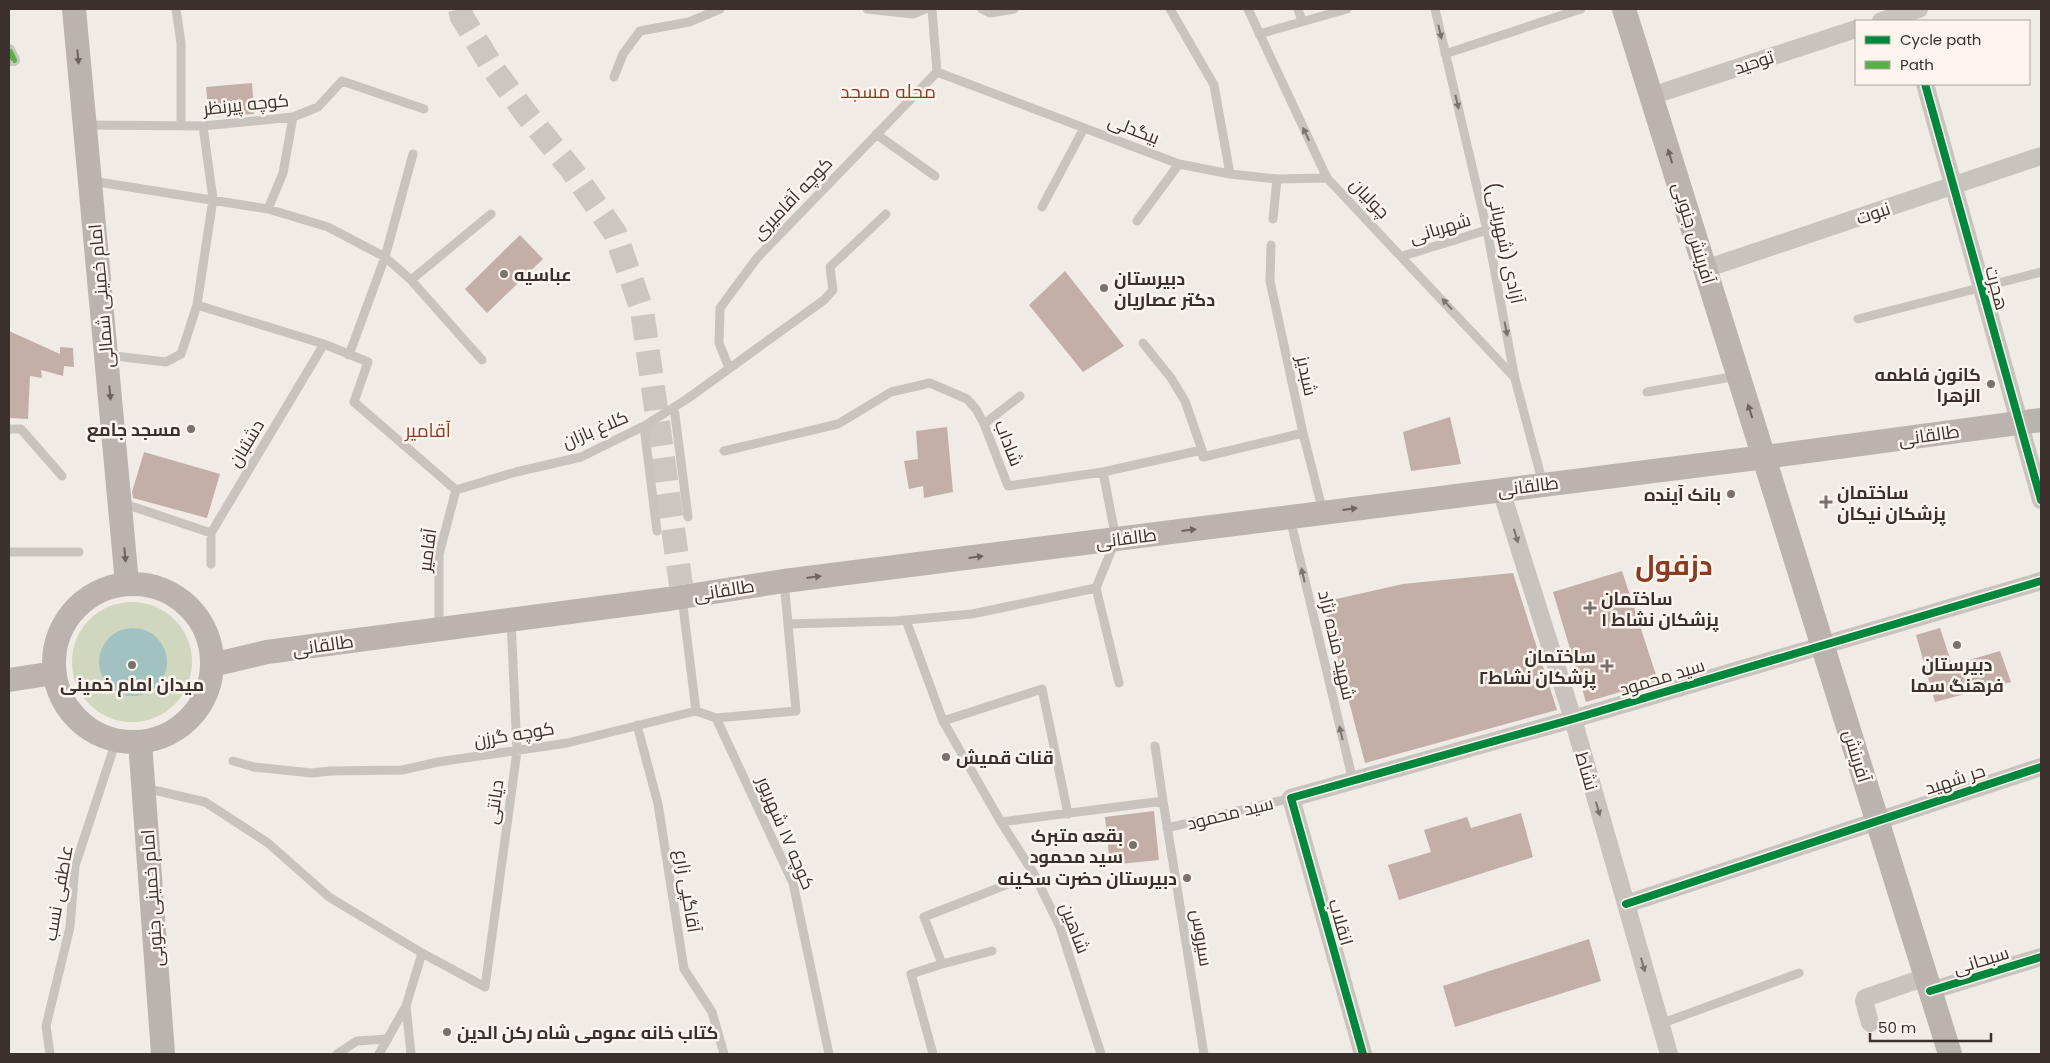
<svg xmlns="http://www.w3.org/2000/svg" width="2050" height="1063" font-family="Poppins,Cairo,sans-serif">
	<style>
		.green { fill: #d1d6bf }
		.water { fill: #a1c2c1 }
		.building { fill: #c3afa7 }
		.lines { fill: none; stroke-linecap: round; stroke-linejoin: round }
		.secondary-tunnel { stroke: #ccc6c0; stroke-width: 24; stroke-dasharray: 24 12; stroke-linecap: butt }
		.service { stroke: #c9c3be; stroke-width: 9 }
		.pedestrian { stroke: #c9c3be; stroke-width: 12 }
		.minor { stroke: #c9c3be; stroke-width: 18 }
		.secondary { stroke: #bab3ae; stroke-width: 24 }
		.quiet { stroke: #57b246; stroke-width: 6; stroke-dasharray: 12 6; stroke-linecap: butt }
		.cycleway-casing { stroke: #fbf5ee; stroke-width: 11 }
		.cycleway { stroke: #00873e; stroke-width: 8 }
		.oneway { fill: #7b726d }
		.oneway2 { fill: #6e645f }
		.poi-dot { fill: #7a716c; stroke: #fbf5ee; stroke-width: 2 }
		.labels { text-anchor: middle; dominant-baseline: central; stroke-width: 5; stroke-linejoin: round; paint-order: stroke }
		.street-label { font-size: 18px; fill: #3b302b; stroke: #fbf5ee }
		.poi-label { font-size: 18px; font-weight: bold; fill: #3b302b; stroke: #fbf5ee; text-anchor: start }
		.neighbourhood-label { font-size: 19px; fill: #8c3b22; stroke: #fbf5ee }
		.town-label { font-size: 28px; font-weight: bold; fill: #8c3b22; stroke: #fbf5ee }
	</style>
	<rect width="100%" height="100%" fill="#f0ebe5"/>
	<path class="green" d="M72 662a60 60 0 1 1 120 0a60 60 0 1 1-120 0Z"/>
	<path class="water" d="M99 662a34 34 0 1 1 68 0a34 34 0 1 1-68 0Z"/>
	<path class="building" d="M252,83L254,114L209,117L206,87Z
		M520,235L543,259L487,313L465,289Z
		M1065,271L1124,346L1083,372L1029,305Z
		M9,331L60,354V347L73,348L74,367L64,366L63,376L41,370L42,378L30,376L28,419L9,418Z
		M1450,417L1461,464L1411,471L1403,432Z
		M947,427L953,492L924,498L923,486L909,489L904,461L918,459L916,431Z
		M144,452L220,474L207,518L133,498L132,492Z
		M1622,571L1658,681L1586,702L1553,592Z
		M1513,573L1557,710L1365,763L1323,602L1403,584Z
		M1940,628L1952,665L2000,651L2011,682L1935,702L1916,635Z
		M1154,811L1159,860L1110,865L1105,817Z
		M1521,813L1533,857L1399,900L1388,865L1431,852L1424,830L1467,817L1471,828Z
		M1589,939L1601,981L1455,1027L1443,986Z"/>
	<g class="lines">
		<path class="secondary-tunnel" d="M460,9L462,17L494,70L527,115L571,169L615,233L642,310L681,585"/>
		<path class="service" d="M176,9L181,43V126
			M867,9L913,14L925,9
			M932,9L937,72
			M982,9L990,13L1014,9
			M1170,9L1214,85L1230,174
			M1248,9L1327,178L1515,378
			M1298,9L1302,21
			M1435,9L1487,230L1515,379L1543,484
			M1259,34L1347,9
			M1445,54L1581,9
			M937,72L1179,164L1230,174L1277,179L1327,178
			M614,77L623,54L640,31L689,22L720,9
			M85,125L203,126L293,117L318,107L342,81L424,109
			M876,134L935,176
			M92,181L268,209L328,227L385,257L411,280L482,360
			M1042,207L1084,128
			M268,209L283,173L293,117
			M1273,219L1277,179
			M1137,221L1179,164
			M1271,245L1270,281L1303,433L1323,512
			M1403,256L1487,230
			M411,280L491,214
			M197,305L324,344L368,362L354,402L456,490
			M1858,319L2041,272
			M1143,343L1171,378L1185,401L1202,450
			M106,355L166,362L181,354L197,305L213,199L203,126
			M349,355L385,257L413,154
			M729,368L719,343L720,308L757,258L937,72
			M1647,392L1737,376
			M674,407L688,517
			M984,424L1020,396
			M644,426L687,399L824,300L833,290L830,267L886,214
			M9,429H21L62,476
			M724,451L838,424L891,392L930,383L967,399L976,409L984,424L1008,486L1103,472L1202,450L1203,457L1303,433
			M456,490L516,472L581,457L644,426L657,531
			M122,503L211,533
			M1290,518L1353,781
			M9,552H79
			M211,564V533L324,344
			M1096,588L1119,683
			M682,598L696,711
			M439,617V554L456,490
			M906,620L943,721
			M788,624L895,621L972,614L1096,588L1116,539L1103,472
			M716,718L793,883L829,1054
			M637,725L658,804L684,969L712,1012L724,1054
			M1155,746L1163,801
			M233,761L254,767L312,773L330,771L402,770L438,762L567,743L696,711L716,718L796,711L784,581
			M145,788L205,802L268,843L329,897L422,953L485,987L517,751L511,620
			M1068,814L1042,689L943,721L1001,822L1034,874L1060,927L1101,1054
			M1001,822L1163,801L1204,1054
			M1167,828L1291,798
			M942,964L992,951
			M406,1006L411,1054
			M1660,1024L1799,973
			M50,1054L46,1026L70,927L75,866L116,741
			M337,1054L357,1041L388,1039
			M379,1054L406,1006L422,953
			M933,1054L911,974L942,964L924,917L1034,874"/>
		<path class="pedestrian" d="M9,50L14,60H9"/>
		<path class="minor" d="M1881,21L1919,9
			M1925,84L2041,500
			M1651,96L1856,29
			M1705,269L2041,156
			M1501,490L1573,719L1669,1054
			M1626,904L2041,767
			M1930,991L2041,957
			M1870,1023L1864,1001L1865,998L1926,977
			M1363,1054L1291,798L1573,719L2041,581"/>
		<path class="secondary" d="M74,9L127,583
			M1624,9L1950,1054
			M54 663a79 79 0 1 1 158 0a79 79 0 1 1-158 0Z
			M212,665L267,652L669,599L784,581L1765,457L2041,420
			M9,680L54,673
			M140,742L163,1054"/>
		<path class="quiet" d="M9,50L14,60H9"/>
		<g class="cycleway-casing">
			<path id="cycleway" d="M1925,84L2041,500
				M1626,904L2041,767
				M1930,991L2041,957
				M1363,1054L1291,798L1573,719L2041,581"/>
		</g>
		<use href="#cycleway" class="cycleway"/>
	</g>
	<defs><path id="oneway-solid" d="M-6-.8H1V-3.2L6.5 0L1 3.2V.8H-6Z" transform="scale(1.25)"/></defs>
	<g class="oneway">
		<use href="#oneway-solid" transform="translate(1440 32) rotate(77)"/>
		<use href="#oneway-solid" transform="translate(1457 102) rotate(77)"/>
		<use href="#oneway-solid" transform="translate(1306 134) rotate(-116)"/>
		<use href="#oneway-solid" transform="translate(1447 304) rotate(-133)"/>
		<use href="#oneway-solid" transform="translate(1506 329) rotate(79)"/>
		<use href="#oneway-solid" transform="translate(1516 536) rotate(73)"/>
		<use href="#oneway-solid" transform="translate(1303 575) rotate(-103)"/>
		<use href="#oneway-solid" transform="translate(1341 733) rotate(-103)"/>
		<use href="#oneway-solid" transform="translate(1598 809) rotate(74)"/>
		<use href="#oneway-solid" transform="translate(1643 965) rotate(74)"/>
	</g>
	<g class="oneway2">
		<use href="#oneway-solid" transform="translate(78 57) rotate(85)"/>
		<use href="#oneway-solid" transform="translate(1670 156) rotate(-107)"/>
		<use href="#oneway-solid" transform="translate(110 393) rotate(85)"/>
		<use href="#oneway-solid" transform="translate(1750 411) rotate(-108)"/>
		<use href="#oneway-solid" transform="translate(1350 509) rotate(-7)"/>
		<use href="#oneway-solid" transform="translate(1189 530) rotate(-7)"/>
		<use href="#oneway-solid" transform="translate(125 555) rotate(85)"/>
		<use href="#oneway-solid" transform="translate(976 557) rotate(-7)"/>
		<use href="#oneway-solid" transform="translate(814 577) rotate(-7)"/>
	</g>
	<g class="poi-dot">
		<circle cx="504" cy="274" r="5"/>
		<circle cx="1104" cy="288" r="5"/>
		<circle cx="1991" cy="384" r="5"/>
		<circle cx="191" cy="429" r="5"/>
		<circle cx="1731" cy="494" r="5"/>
		<path d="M1823.5 494.5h5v5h5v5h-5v5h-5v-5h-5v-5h5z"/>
		<path d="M1587.5 600.5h5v5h5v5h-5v5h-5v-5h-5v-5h5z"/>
		<circle cx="1957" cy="645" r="5"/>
		<circle cx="132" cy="665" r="5"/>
		<path d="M1604.5 658.5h5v5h5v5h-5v5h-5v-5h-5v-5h5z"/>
		<circle cx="946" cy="757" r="5"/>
		<circle cx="1133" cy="845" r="5"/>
		<circle cx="1187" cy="878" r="5"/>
		<circle cx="447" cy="1032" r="5"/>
	</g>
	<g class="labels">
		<g class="street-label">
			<text transform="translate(1754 62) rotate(-18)">توحید</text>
			<text transform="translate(246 104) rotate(-6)">کوچه پیرنظر</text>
			<text transform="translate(1134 129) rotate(21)">بیگدلی</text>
			<text transform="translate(792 198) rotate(-46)">کوچه آقامیری</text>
			<text transform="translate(1370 198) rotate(46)">چولیان</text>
			<text transform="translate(1873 213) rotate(-19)">نبوت</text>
			<text transform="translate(1440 228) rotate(-17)">شهربانی</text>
			<text transform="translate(1694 233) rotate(73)">آفرینش جنوبی</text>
			<text transform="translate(1505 243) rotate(78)">آزادی (شهربانی)</text>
			<text transform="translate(1997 288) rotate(75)">هجرت</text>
			<text transform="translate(101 296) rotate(-95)">امام خمینی شمالی</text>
			<text transform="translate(1307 376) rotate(78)">شبدیز</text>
			<text transform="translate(595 429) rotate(-23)">کلاغ بازان</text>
			<text transform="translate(1929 435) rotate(-8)">طالقانی</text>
			<text transform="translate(246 443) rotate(-59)">دشتبان</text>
			<text transform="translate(1009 443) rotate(69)">شاداب</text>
			<text transform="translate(1528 486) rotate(-7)">طالقانی</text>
			<text transform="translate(1126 538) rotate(-7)">طالقانی</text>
			<text transform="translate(427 550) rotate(-82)">آقامیر</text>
			<text transform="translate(724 590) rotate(-9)">طالقانی</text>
			<text transform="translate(323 645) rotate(-8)">طالقانی</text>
			<text transform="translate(1337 645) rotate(77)">شهید منده نژاد</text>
			<text transform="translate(1662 677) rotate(-17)">سید محمود</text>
			<text transform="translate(514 734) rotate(-9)">کوچه گرزن</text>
			<text transform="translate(1857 756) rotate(73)">آفرینش</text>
			<text transform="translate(1587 771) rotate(74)">نشاط</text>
			<text transform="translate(1955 779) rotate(-18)">حر شهید</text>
			<text transform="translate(494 802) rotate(-82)">دیانتی</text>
			<text transform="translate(1230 813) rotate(-14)">سید محمود</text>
			<text transform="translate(786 833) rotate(67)">کوچه ۱۷ شهریور</text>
			<text transform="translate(688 891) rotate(81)">آقاگپی زارع</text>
			<text transform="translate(58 893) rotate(-80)">عاطفی نسب</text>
			<text transform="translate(152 898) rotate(-94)">امام خمینی جنوبی</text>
			<text transform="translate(1341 922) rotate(74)">انقلاب</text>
			<text transform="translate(1075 928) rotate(69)">شاهین</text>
			<text transform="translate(1202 938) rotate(81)">سیروس</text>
			<text transform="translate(1981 960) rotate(-17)">سبحانی</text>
		</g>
		<g class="poi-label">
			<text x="514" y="274">عباسیه</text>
			<text x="1114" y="278">دبیرستان<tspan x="1114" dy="21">دکتر عصاریان</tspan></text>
			<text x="1981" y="374" text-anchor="end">کانون فاطمه<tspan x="1981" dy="21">الزهرا</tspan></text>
			<text x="181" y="429" text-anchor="end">مسجد جامع</text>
			<text x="1837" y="492">ساختمان<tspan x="1837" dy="21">پزشکان نیکان</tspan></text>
			<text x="1721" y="494" text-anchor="end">بانک آینده</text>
			<text x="1601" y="598">ساختمان<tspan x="1601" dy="21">پزشکان نشاط ۱</tspan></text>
			<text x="1596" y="656" text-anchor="end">ساختمان<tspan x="1596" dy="21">پزشکان نشاط۲</tspan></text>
			<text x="1957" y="664" text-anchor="middle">دبیرستان<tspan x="1957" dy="21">فرهنگ سما</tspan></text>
			<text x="132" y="684" text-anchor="middle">میدان امام خمینی</text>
			<text x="956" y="757">قنات قمیش</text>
			<text x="1123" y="835" text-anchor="end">بقعه متبرک<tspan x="1123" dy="21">سید محمود</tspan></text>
			<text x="1177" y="878" text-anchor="end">دبیرستان حضرت سکینه</text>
			<text x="457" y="1032">کتاب خانه عمومی شاه رکن الدین</text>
		</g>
		<g class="neighbourhood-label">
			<text x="888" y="91">محله مسجد</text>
			<text x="428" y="430">آقامیر</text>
		</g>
		<g class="town-label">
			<text x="1674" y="565">دزفول</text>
		</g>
	</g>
	<rect width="2050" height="1063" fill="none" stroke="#3b302b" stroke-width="20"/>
	<rect x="1855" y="20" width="175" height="65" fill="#fbf5ee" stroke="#aea6a0"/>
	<rect x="1865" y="36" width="25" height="8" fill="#00873e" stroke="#aea6a0"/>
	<text x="1900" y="45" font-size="15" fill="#3b302b">Cycle path</text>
	<rect x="1865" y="61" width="25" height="8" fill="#57b246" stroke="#aea6a0"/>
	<text x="1900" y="70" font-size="15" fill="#3b302b">Path</text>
	<path d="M1870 1033v8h121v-8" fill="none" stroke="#3b302b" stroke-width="2.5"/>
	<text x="1878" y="1033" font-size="15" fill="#3b302b" stroke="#fbf5ee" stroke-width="4" paint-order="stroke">50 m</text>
</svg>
